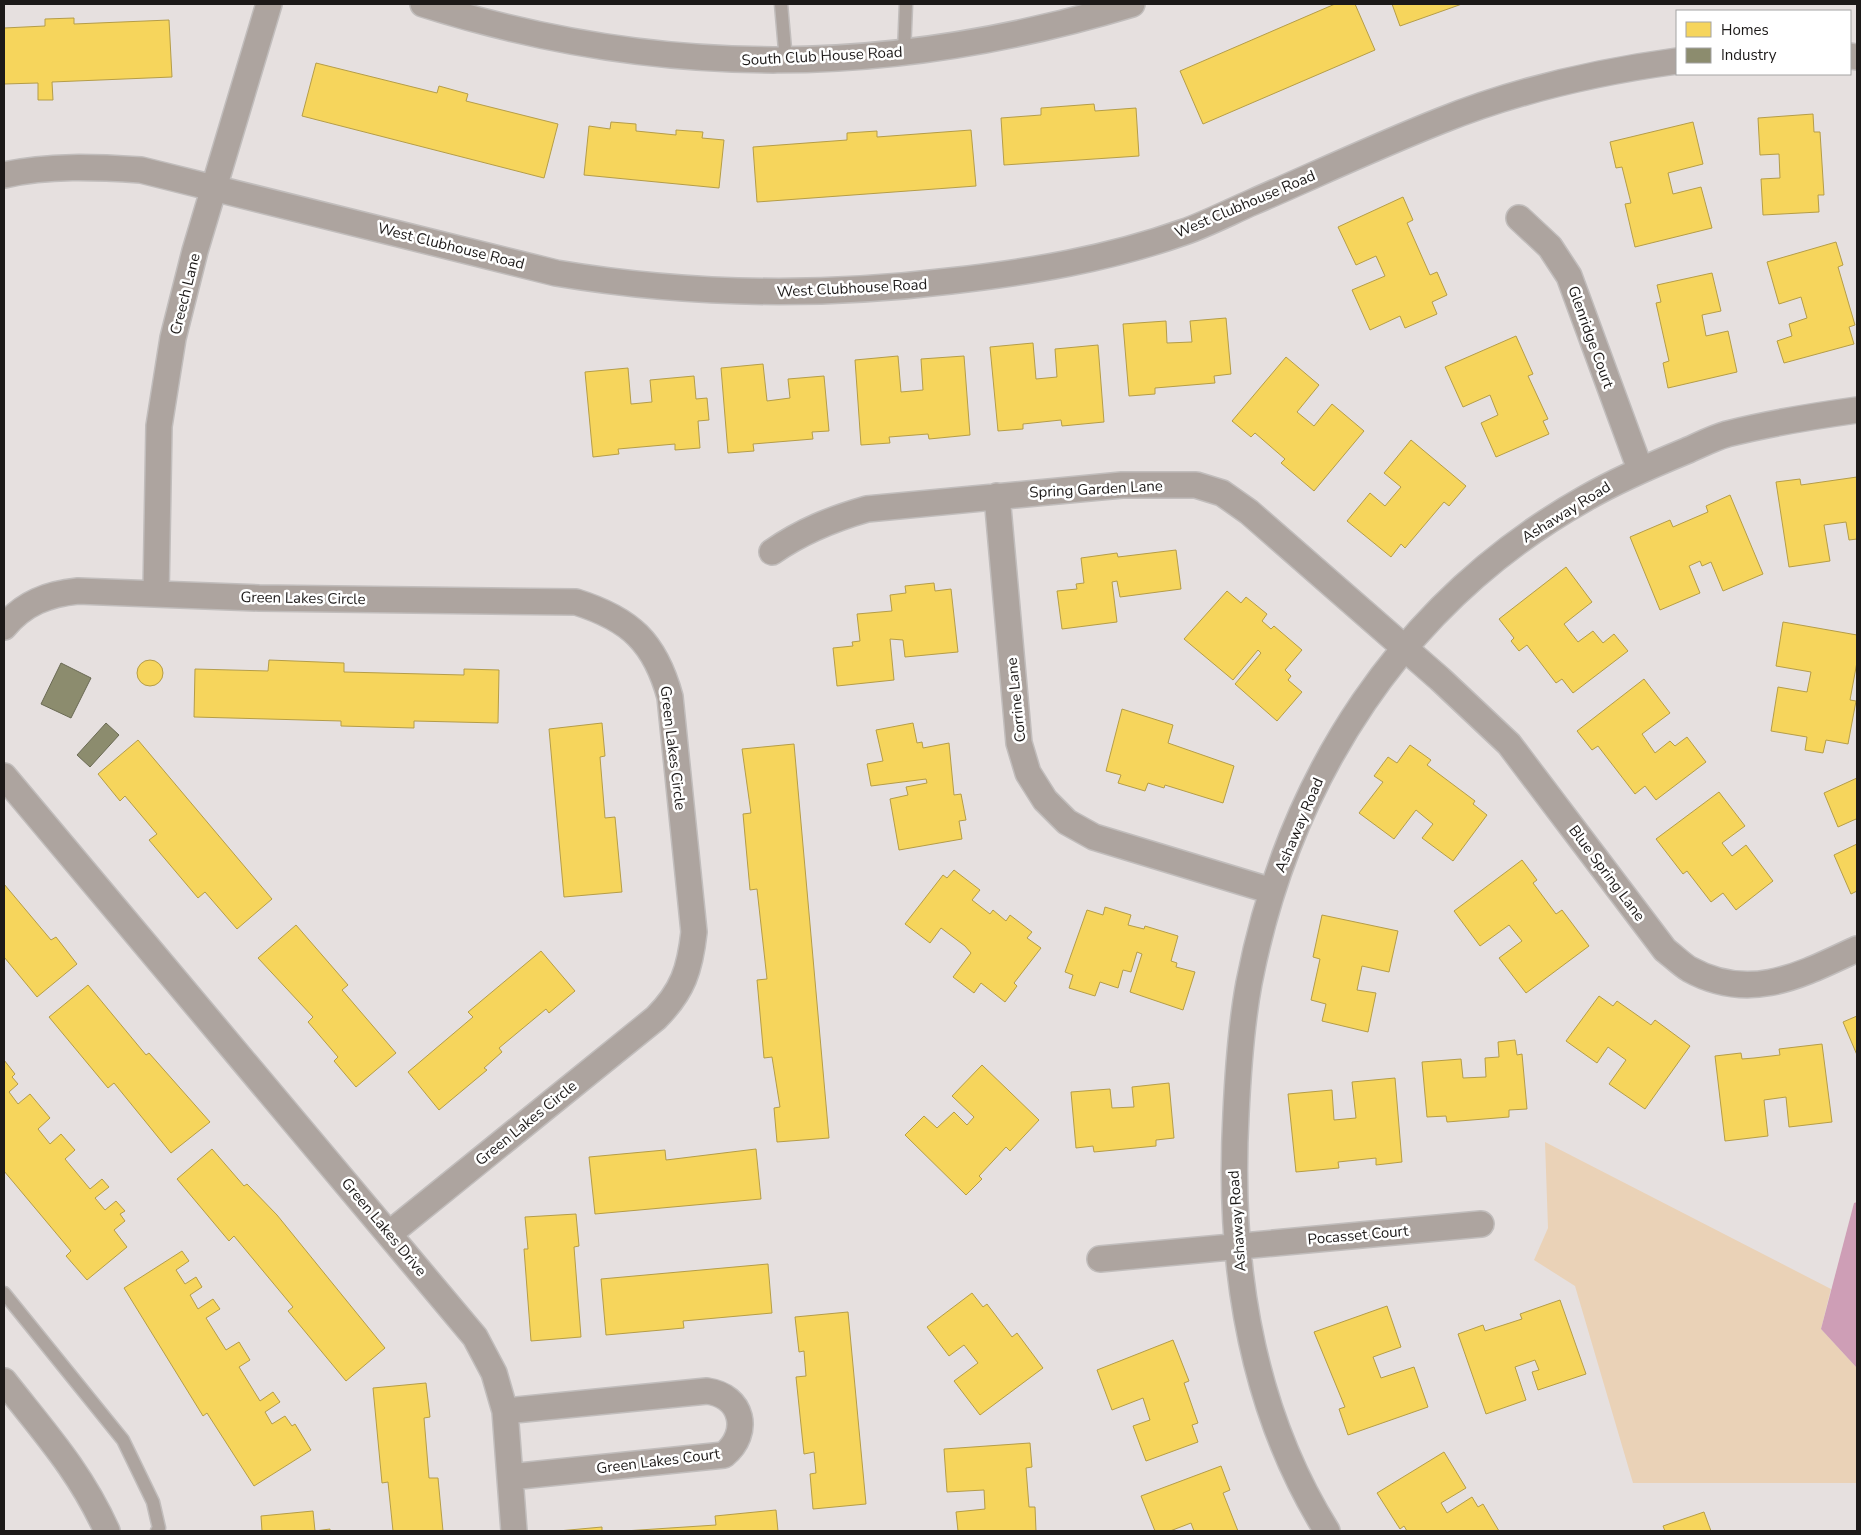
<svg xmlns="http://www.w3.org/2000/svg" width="1861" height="1535" font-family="'Nunito Sans',sans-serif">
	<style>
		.green { fill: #ead2b7 }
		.water { fill: #ce9eb6 }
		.homes { fill: #f6d55c; stroke: #b59d48 }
		.industry { fill: #8c8c6e; stroke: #6a6a54 }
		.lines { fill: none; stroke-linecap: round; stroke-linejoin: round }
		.service-casing { stroke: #c1bdbc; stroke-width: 15 }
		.minor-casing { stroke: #c1bdbc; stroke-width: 28 }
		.service { stroke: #ada49f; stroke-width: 12 }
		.minor { stroke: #ada49f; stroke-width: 25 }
		.labels { text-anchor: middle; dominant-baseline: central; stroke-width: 5; stroke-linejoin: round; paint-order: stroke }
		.street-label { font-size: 15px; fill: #1c1918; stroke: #fff }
	</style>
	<rect width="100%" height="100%" fill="#e6e0df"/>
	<path class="green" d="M1545,1142L1831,1289L1821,1329L1857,1368V1483H1633L1575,1286L1534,1260L1548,1228Z"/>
	<path class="water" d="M1857,1202V1368L1821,1329L1854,1203Z"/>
	<path class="homes" d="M1335,4H1355L1375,50L1203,124L1180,71Z
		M1392,4H1462L1400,26Z
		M74,18V24L169,20L172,77L52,82L53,100H38V83L4,84V28L45,26V19Z
		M316,63L437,93L439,86L468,94L466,101L558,124L544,178L302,116Z
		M1094,104L1095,111L1136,108L1139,156L1004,165L1001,118L1041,115V108Z
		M1813,114L1814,132H1820L1824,195H1818L1819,212L1763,215L1761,179L1780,178L1779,154L1760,155L1758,118Z
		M611,122L636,124V131L676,135V130L703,132L702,138L724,140L719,188L584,175L589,126L610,129Z
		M1693,122L1703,164L1668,173L1673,194L1701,187L1712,228L1635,247L1625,204L1631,203L1622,167L1616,168L1610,142Z
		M971,130L976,186L757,202L753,147L847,140V133L877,131V137Z
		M1403,197L1413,220L1407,223L1430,275L1437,272L1447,295L1432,302L1437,314L1405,328L1400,316L1370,330L1352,290L1385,276L1376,256L1356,265L1338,227Z
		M1836,242L1843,265L1838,267L1855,325L1849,327L1854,344L1784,363L1777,341L1792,336L1789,324L1807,318L1801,297L1779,304L1767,262Z
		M1712,273L1721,311L1702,315L1706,336L1728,331L1737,372L1668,388L1663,363L1669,361L1656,303L1661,302L1657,285Z
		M1226,318L1231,374L1214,376L1215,383L1155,388V394L1129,396L1123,324L1166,321L1167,343L1192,342L1190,321Z
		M1516,336L1533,374L1528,376L1548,419L1543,421L1549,434L1496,457L1481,423L1498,415L1490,395L1463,407L1445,367Z
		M1033,343L1036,379L1057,377L1055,349L1098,345L1104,422L1062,426L1061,420L1023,424V429L998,431L990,347Z
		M898,356L901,392L923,390L921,359L964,356L970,435L929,439L928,434L889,437L890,443L861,445L855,360Z
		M1286,357L1319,385L1297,412L1314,426L1332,404L1364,431L1314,491L1281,463L1285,459L1255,433L1251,437L1232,421Z
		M763,364L767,401L790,398L788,379L824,376L829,431L812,432L813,439L753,444L754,451L728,453L721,368Z
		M628,368L631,404L652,402L650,380L694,376L696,399L707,398L709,420L698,421L700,448L675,450V444L618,449L619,454L593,457L585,372Z
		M1411,440L1466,486L1449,506L1444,502L1405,548L1401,544L1391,557L1347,521L1370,493L1385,506L1401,487L1384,473Z
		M1857,477V539L1849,540L1846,522L1824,525L1830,561L1789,567L1776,482L1800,479L1801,485Z
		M1730,495L1763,574L1723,591L1711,562L1702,566L1700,561L1689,566L1700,593L1660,610L1630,537L1670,520L1673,527L1708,512L1706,506Z
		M1176,550L1181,589L1120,597L1117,581L1112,582L1117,622L1062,629L1057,591L1077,589L1076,584L1084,583L1081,558L1117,553L1118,557Z
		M1566,567L1592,602L1564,624L1578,642L1593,631L1603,643L1614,634L1628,651L1573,693L1562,679L1556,683L1527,645L1519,651L1511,641L1514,638L1499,619Z
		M934,583L935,591L951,589L958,652L905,657L903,640L890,639L894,680L837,686L833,648L853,646L852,642L860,641L857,614L892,611L890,595L906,593L905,586Z
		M1227,591L1241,603L1246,597L1267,614L1262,621L1271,629L1274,626L1302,650L1285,670L1291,676L1288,680L1302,692L1277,721L1235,684L1261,653L1258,650L1233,680L1184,639Z
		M1783,622L1857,635V662L1850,700L1856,701L1848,744L1826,740L1823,753L1805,750L1807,737L1771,731L1778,687L1807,692L1811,672L1776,666Z
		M269,660L344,663V672L464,675V669L499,670L498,723L414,721V728L341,726V721L194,717L195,669L268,671Z
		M137 673a13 13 0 1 1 26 0a13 13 0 1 1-26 0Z
		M1644,679L1670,713L1642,734L1655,753L1670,741L1675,746L1687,737L1706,762L1656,800L1645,786L1635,794L1598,746L1592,750L1577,731Z
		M1122,709L1173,725L1168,743L1234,766L1223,803L1165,785L1164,788L1148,783L1145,791L1118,783L1121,775L1106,771Z
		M602,723L605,756L600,757L605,818L615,817L622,892L564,897L549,729Z
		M913,723L917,743L922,742L923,748L949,743L954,795L961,794L966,820L959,821L962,839L899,850L890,799L908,795L906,787L927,783L926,779L871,786L867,764L883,761L876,730Z
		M138,740L272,899L237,929L205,892L198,898L149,840L157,834L125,796L120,801L98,774Z
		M794,744L829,1138L777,1142L774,1108L780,1107L772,1057L764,1058L757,980L767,979L757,889L750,890L743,814L751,813L742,749Z
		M1410,745L1431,760L1427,765L1475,801L1473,804L1487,815L1453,861L1422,838L1433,824L1416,810L1394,839L1359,813L1383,782L1374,776L1388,757L1397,763Z
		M1857,778V821L1856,819L1838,827L1824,793Z
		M1719,792L1745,826L1722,843L1732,856L1746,845L1773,881L1736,910L1723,893L1711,902L1687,871L1683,874L1656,839Z
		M1857,844V891L1851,894L1834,855Z
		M1522,860L1537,880L1533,883L1556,914L1562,910L1589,946L1526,993L1499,958L1522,941L1509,925L1480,946L1454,911Z
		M954,870L980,890L972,900L990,914L993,910L1006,921L1010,915L1032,932L1027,938L1041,948L1014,983L1017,986L1005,1002L981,983L974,993L953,977L971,953L965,946L941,928L930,943L905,924L943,875L947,878Z
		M4,884L51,940L56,937L77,964L37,997L4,957Z
		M1105,907L1131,915L1128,925L1144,929L1145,926L1178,936L1171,961L1177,963L1176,967L1195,972L1183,1010L1130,992L1142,954L1137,952L1131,972L1123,970L1118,988L1100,982L1095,996L1069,988L1073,975L1065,972L1087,910L1103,915Z
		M1322,915L1398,931L1389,972L1362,966L1357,990L1376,993L1368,1032L1322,1021L1326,1004L1311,1000L1320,959L1313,957Z
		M296,925L348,985L342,990L396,1053L356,1087L334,1061L338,1057L308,1022L313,1017L258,958Z
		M541,951L575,991L549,1013L546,1009L499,1048L502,1052L484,1068L487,1070L439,1110L408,1072L473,1017L468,1012Z
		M88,985L146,1055L149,1053L210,1122L171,1153L114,1083L108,1088L49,1017Z
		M1599,996L1613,1006L1617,1001L1651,1025L1655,1020L1690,1046L1645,1109L1609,1084L1626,1060L1608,1047L1597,1063L1566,1041Z
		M1857,1016V1055L1843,1022Z
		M1515,1040L1517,1055L1522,1054L1527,1109L1509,1110V1117L1447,1122L1446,1116L1427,1117L1422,1062L1461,1059L1463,1078L1486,1077L1485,1058L1499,1057L1498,1042Z
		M1822,1044L1832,1122L1789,1127L1786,1097L1764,1100L1768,1136L1725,1141L1715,1056L1741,1053L1742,1059L1754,1058L1780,1055L1779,1049Z
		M4,1060L15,1074L12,1077L18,1084L9,1092L18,1104L30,1094L50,1118L38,1129L50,1144L61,1134L75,1150L65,1159L90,1189L102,1179L109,1187L95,1198L105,1210L116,1201L125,1211L120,1214L125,1221L114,1230L127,1247L87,1280L66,1256L71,1251L4,1171Z
		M982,1065L1039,1120L1010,1151L1006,1147L979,1176L982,1179L966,1195L905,1135L924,1116L937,1128L954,1112L967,1125L974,1117L952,1096Z
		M1395,1078L1402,1162L1376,1165V1158L1338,1162L1339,1168L1296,1172L1288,1094L1332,1090L1334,1120L1356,1118L1352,1082Z
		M1169,1083L1174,1138L1156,1140V1146L1094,1152L1093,1146L1076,1148L1071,1092L1110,1089L1112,1108L1134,1107L1132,1087Z
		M212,1149L244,1186L247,1184L277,1215L385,1348L346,1381L288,1311L293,1307L234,1236L229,1241L177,1179Z
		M756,1149L761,1199L595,1214L589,1157L665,1150L666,1160Z
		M576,1214L579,1246L574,1247L581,1337L531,1341L524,1249H528L525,1217Z
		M182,1251L189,1261L176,1270L185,1284L196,1277L202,1287L190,1295L198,1309L213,1299L220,1309L206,1318L226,1350L239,1342L250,1360L239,1367L260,1401L273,1392L280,1402L265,1412L272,1424L285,1416L292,1426L295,1424L311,1450L254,1486L207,1413L203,1416L124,1288Z
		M768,1264L772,1313L683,1321L684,1328L606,1335L601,1279Z
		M972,1293L983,1307L987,1304L1012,1337L1017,1333L1043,1368L980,1415L954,1381L978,1363L964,1345L949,1356L927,1327Z
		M1560,1300L1586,1374L1538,1390L1532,1372L1539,1370L1535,1360L1515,1367L1526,1400L1486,1414L1458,1334L1483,1325L1485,1331L1522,1319L1520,1314Z
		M1387,1306L1401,1347L1373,1357L1381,1378L1414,1367L1428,1407L1348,1435L1339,1409L1345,1407L1314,1332Z
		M848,1312L866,1504L813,1509L810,1474L816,1473L814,1452L804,1454L796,1377L806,1376L804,1351L799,1352L795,1317Z
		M1173,1340L1189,1381L1184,1383L1198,1423L1192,1425L1198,1442L1146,1461L1133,1426L1150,1420L1143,1398L1112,1410L1097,1370Z
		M426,1383L430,1417L424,1418L429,1478H438L443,1531H393L388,1482L382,1483L373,1388Z
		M1030,1443L1032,1467L1026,1468L1029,1507H1035L1036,1531H958L956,1512L985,1509L984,1490L947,1492L944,1449Z
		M1444,1452L1466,1488L1441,1503L1447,1513L1472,1497L1478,1507L1483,1504L1499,1531H1407L1404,1526L1400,1529L1377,1493Z
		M1221,1466L1230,1490L1223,1493L1238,1531H1194L1191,1523L1170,1531H1155L1141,1496Z
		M776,1510L778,1531H624L716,1525L715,1516Z
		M313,1511L315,1531L330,1529V1531H262L261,1516Z
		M1704,1512L1711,1531H1665L1663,1526Z
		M602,1527V1531H558Z"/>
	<path class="industry" d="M61,663L91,678L71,718L41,704Z
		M106,723L119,735L90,767L77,755Z"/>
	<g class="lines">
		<g class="service-casing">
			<path id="service" d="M781,4L786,61
				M904,53L906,4
				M4,1293L123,1440L153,1502L159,1528L157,1531"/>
		</g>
		<g class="minor-casing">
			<path id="minor" d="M423,4C663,80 891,77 1132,4
				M1850,56L1857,57
				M4,175C50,165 94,167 141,170L556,273C687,295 818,297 950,281C1030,272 1108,259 1184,232C1207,224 1230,212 1253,202C1315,175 1377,146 1440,121C1517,90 1596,72 1677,61
				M1519,218L1550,247L1569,276L1640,469
				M997,496L1019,743L1028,773L1045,800L1067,822L1094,837L1272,891
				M772,552C802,531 832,519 867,509L1122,485H1196L1222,493L1249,512L1440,679L1509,744L1665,950C1673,956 1681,964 1689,969C1750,1003 1801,975 1857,949
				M156,594L159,426L173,338L195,251L269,4
				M4,627C24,603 48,594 78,591L259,598L576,602C630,619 655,642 670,697L694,932C690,969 683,991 656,1018L389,1234
				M4,776L475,1337L494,1373L505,1411L514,1531
				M1100,1259L1481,1224
				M4,1381C44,1432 80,1471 107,1531
				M505,1411L707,1391C743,1396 751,1433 724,1455L510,1477
				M1327,1531C1249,1406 1228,1260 1236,1114C1238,1071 1241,1026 1249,983C1289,777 1403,601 1586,498C1619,479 1652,465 1686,451C1700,445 1713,438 1727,434C1770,423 1814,416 1857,410"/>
		</g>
		<use href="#service" class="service"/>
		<use href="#minor" class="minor"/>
	</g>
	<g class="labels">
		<g class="street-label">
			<text transform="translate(822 56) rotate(-3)">South Club House Road</text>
			<text transform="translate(1245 204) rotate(-23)">West Clubhouse Road</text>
			<text transform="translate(451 246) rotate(14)">West Clubhouse Road</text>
			<text transform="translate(852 288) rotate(-3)">West Clubhouse Road</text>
			<text transform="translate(185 294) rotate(-76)">Creech Lane</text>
			<text transform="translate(1591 337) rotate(70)">Glenridge Court</text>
			<text transform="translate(1096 489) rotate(-3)">Spring Garden Lane</text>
			<text transform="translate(1566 512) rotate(-32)">Ashaway Road</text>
			<text transform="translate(303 598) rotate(1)">Green Lakes Circle</text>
			<text transform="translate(1016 700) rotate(-96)">Corrine Lane</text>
			<text transform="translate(673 748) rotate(83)">Green Lakes Circle</text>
			<text transform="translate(1299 825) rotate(-67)">Ashaway Road</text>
			<text transform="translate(1607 873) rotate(53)">Blue Spring Lane</text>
			<text transform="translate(526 1123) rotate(-39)">Green Lakes Circle</text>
			<text transform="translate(1237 1221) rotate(-94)">Ashaway Road</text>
			<text transform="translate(384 1227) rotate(50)">Green Lakes Drive</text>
			<text transform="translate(1358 1235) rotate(-5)">Pocasset Court</text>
			<text transform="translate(658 1461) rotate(-7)">Green Lakes Court</text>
		</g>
	</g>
	<rect width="1861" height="1535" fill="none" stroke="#1c1918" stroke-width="10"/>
	<rect x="1676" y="10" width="175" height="65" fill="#ffffff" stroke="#a4a3a3"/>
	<rect x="1686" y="22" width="25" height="15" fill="#f6d55c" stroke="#a4a3a3"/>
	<text x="1721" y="35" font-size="15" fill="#1c1918">Homes</text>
	<rect x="1686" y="48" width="25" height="15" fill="#8c8c6e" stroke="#a4a3a3"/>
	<text x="1721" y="60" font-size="15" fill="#1c1918">Industry</text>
</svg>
